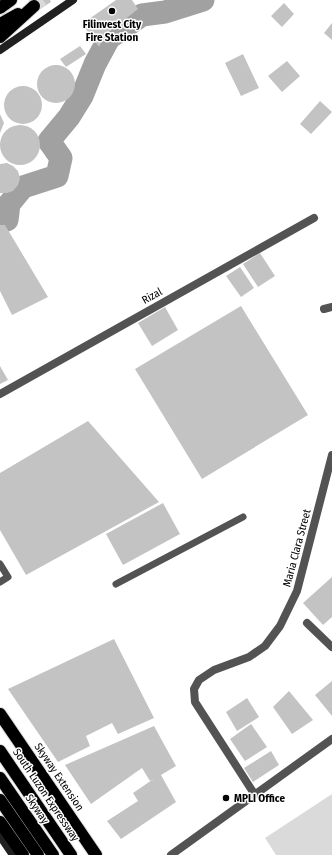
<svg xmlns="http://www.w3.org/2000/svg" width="332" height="855" font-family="'Fira Sans Condensed',sans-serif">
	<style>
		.green { fill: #dadada }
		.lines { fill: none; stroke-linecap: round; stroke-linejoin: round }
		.river { stroke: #a1a1a1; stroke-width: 23 }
		.building { fill: #c3c3c3 }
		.motorway-tunnel { stroke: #d9d9d9; stroke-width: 12; stroke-dasharray: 12 6; stroke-linecap: butt }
		.motorway-casing { stroke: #dbdbdb; stroke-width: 14 }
		.service { stroke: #535353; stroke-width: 7 }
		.minor { stroke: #535353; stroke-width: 8 }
		.secondary { stroke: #202020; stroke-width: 8 }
		.motorway { stroke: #000; stroke-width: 12 }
		.poi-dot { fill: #000; stroke: #fff; stroke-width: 1.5 }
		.labels { text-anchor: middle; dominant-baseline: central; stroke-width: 3; stroke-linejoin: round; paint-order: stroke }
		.poi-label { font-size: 11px; font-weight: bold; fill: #000; stroke: #fff }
		.street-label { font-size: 11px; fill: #000; stroke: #fff }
	</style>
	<rect width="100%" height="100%" fill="#fff"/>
	<path class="green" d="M332,794V855H276L265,838Z"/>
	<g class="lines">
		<path class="river" d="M0,221L7,220L9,204L23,187L57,176L61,158L49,141L69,117L82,96L95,64L109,38L142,15L165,12L203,0"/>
	</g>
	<path class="building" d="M29,0H50L51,2L37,11Z
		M116,0H132L138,9L105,35L99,47L82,24Z
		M284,3L294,14L282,27L271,16Z
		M332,23V40L324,33Z
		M80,46L86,54L66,67L60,59Z
		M243,54L259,88L241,96L225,63Z
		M287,61L300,76L282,92L268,76Z
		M37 84a19 19 0 1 1 38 0a19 19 0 1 1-38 0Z
		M4 105a19 19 0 1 1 38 0a19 19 0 1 1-38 0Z
		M320,101L332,112L311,134L300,124Z
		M0,114L4,123L0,133Z
		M0 145a20 20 0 1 1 40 0a20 20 0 1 1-40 0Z
		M7,163L13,166L18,171L20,178L18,185L13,191L7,193H0V164Z
		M0,225H5L48,297L12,315L0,291Z
		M260,253L275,276L258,287L243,264Z
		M240,267L254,288L241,297L226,276Z
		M241,306L308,415L202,479L135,369Z
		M165,307L178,330L152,346L138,323Z
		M0,366L8,380L0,384Z
		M88,421L159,502L26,575L0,530V473Z
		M163,503L180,534L123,565L106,534Z
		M332,577V617L323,625L303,603Z
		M114,639L154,718L118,734L112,723L86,736L90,746L58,762L8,689Z
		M332,681V716L315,695Z
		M289,691L313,720L292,734L273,707Z
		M247,698L259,717L237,731L226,712Z
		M251,724L267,747L245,761L230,739Z
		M154,726L176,766L161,775L176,802L121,839L107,821L138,801L133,793L155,778L150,781L142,768L91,804L65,765Z
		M271,751L279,765L253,782L244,768Z"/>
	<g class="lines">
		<path class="motorway-tunnel" d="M34,6L43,0"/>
		<g class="motorway-casing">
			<path id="motorway" d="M0,8L11,0
				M0,24L18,14
				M0,37L34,6
				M0,714L96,855
				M0,751L71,855
				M0,778L53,855
				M0,800L38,855
				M0,822L23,855"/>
		</g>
		<path class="service" d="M0,564L8,577L0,582
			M116,584L243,517"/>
		<path class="minor" d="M324,309L332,307
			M0,394L314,218
			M307,623L332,647
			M255,795L195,702L194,689L199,680L214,670L249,657L265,646L280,626L297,591L332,455
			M171,855L332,739"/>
		<path class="secondary" d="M0,50L73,0
			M0,836L13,855"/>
		<use href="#motorway" class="motorway"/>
	</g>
	<g class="poi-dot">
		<circle cx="112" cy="11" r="4"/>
		<circle cx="226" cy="798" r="4"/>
	</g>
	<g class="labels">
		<g class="poi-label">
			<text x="112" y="24">Filinvest City<tspan x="112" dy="13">Fire Station</tspan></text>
			<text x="234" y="798" text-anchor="start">MPLI Office</text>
		</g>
		<g class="street-label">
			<text transform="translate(152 296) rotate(-29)">Rizal</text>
			<text transform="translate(297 548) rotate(-75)">Maria Clara Street</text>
			<text transform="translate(59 777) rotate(56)">Skyway Extension</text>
			<text transform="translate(46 795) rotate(56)">South Luzon Expressway</text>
			<text transform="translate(37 809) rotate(56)">Skyway</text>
		</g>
	</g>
</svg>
